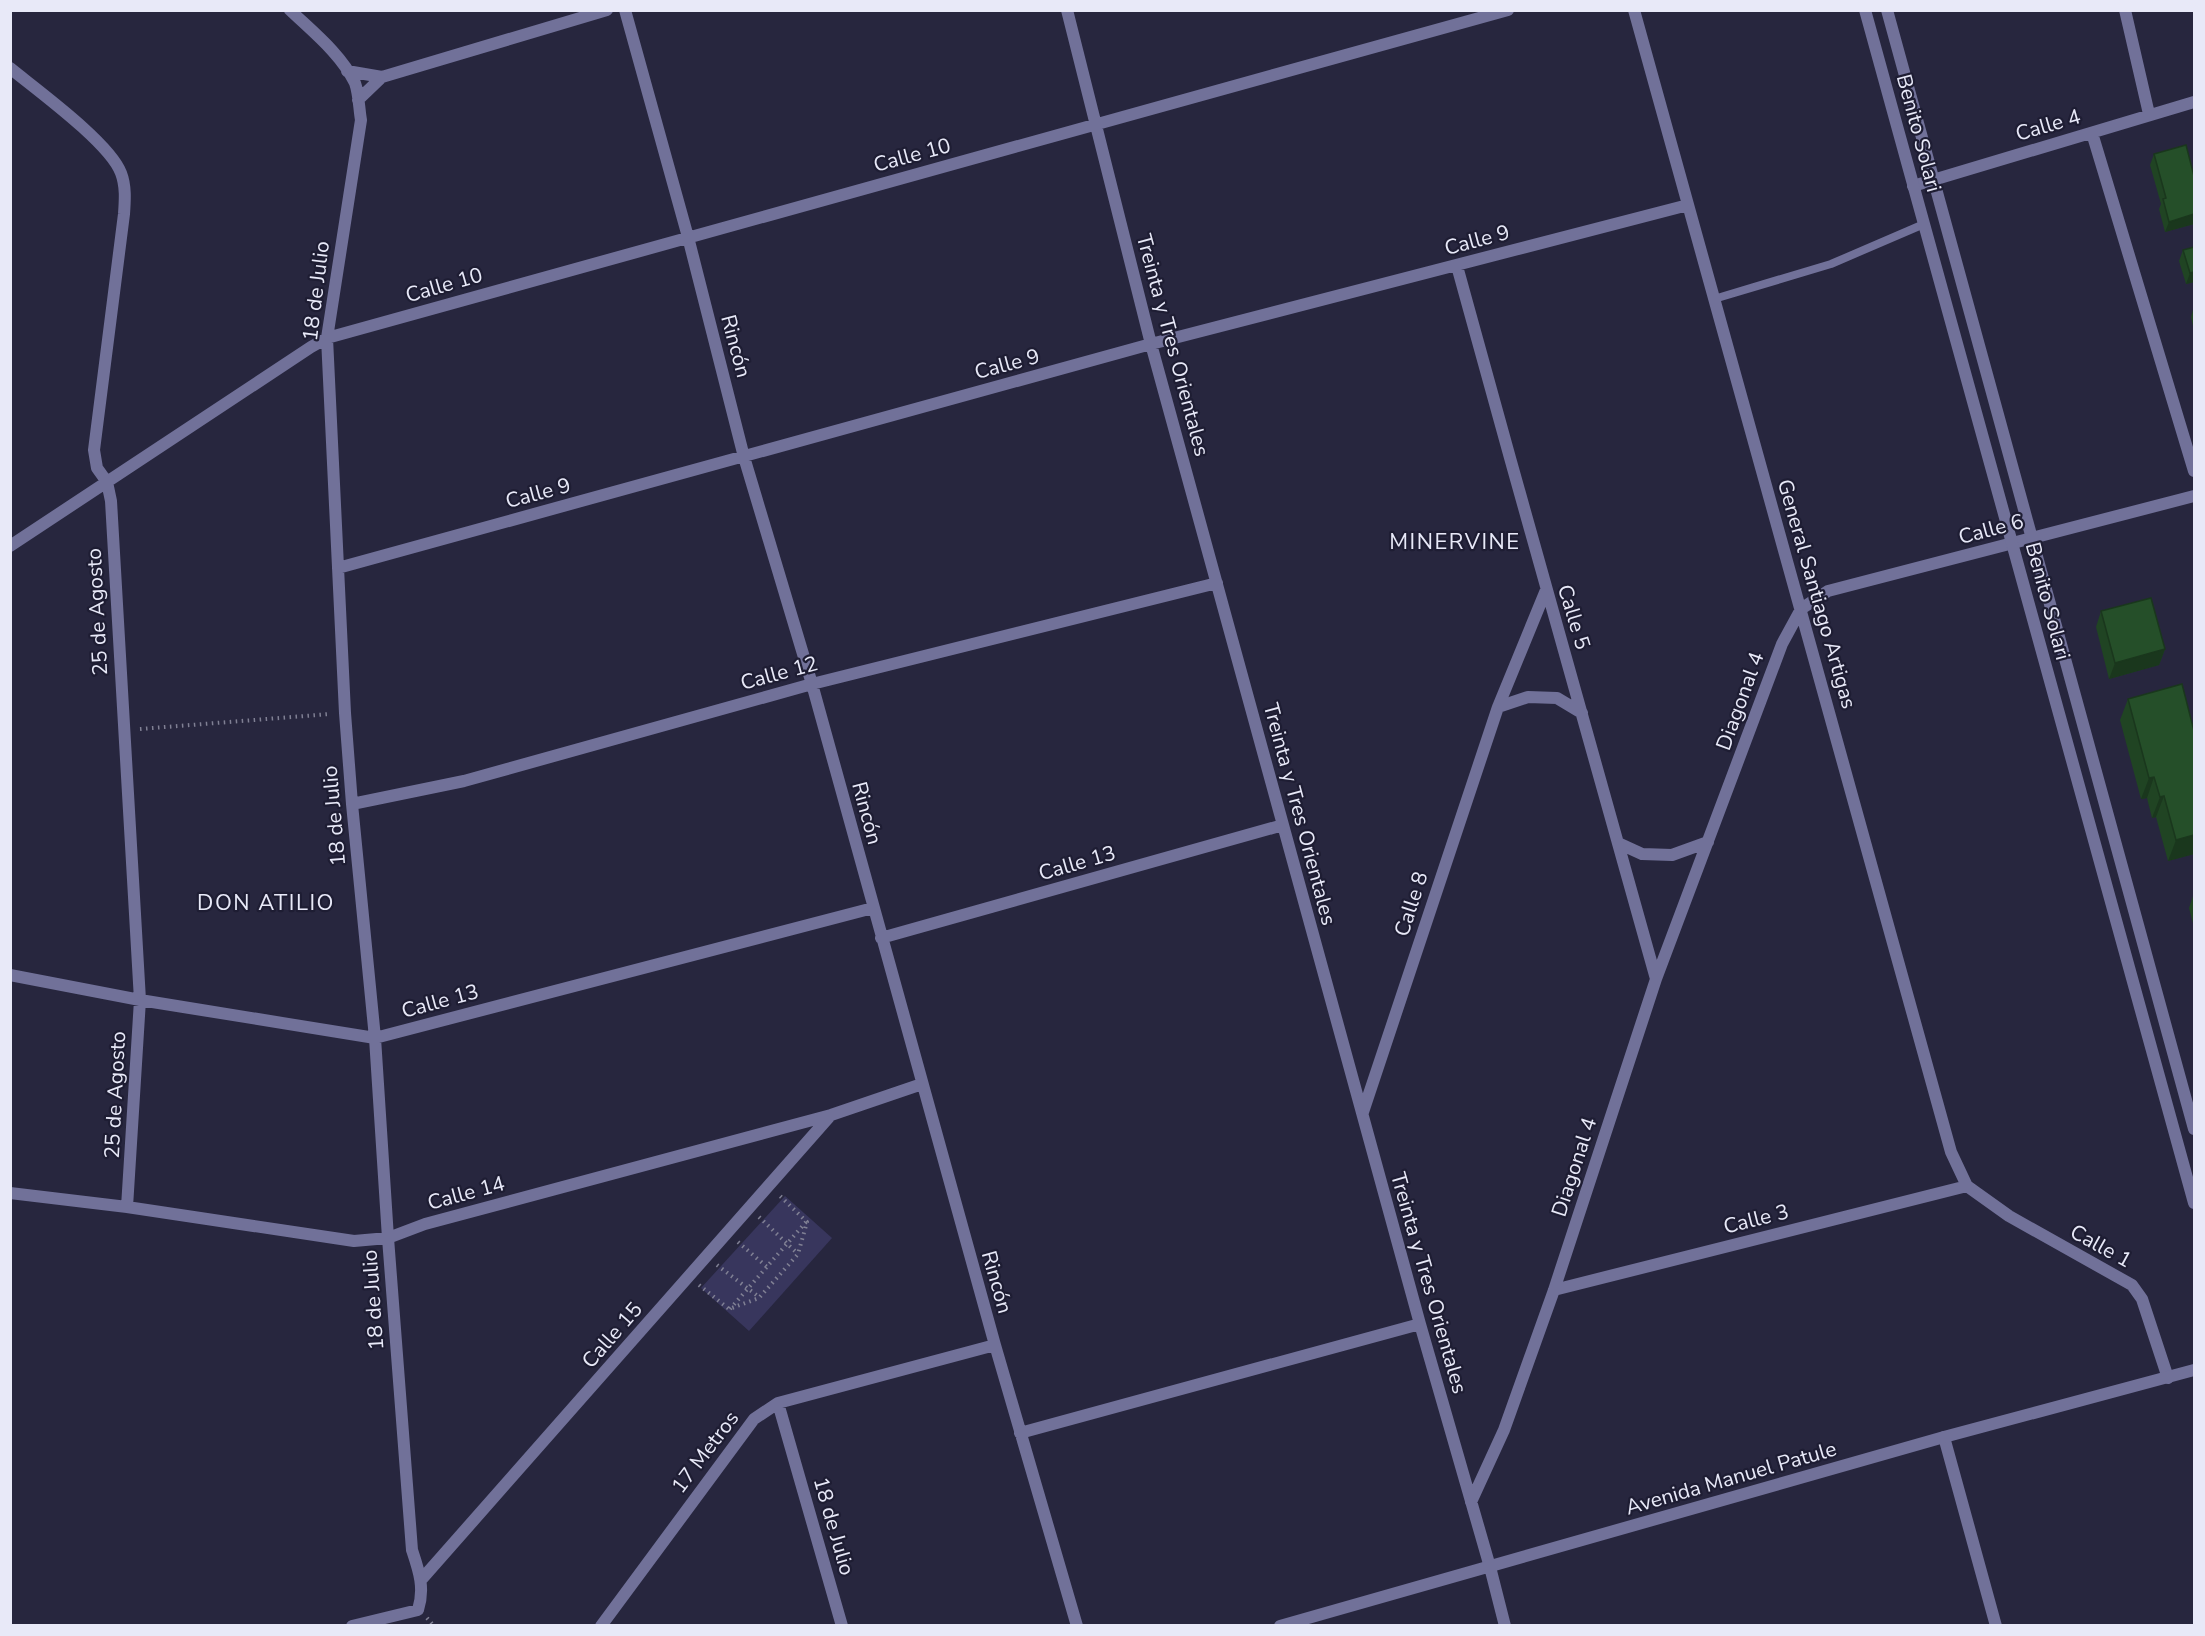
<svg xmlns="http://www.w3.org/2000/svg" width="2205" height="1636" font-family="'Nunito Sans',sans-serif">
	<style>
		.green { fill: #38365d }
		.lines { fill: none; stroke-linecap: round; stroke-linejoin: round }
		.path { stroke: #808094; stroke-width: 4; stroke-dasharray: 1.5 4.5; stroke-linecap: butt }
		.service { stroke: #717199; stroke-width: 8 }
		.minor { stroke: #717199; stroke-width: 12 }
		.tertiary { stroke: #717199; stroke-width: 12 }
		.wall { fill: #204423 }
		.shaded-wall { fill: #1a371d }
		.building { fill: #254f29; stroke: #1a371d; stroke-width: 1.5 }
		.labels { text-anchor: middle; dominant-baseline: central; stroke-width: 4.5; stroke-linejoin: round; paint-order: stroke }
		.street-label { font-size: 21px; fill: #e8e9f8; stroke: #1e1d33 }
		.neighbourhood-label { font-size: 22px; letter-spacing: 1.5px; fill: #e8e9f8; stroke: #1e1d33 }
	</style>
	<rect width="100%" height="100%" fill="#27263e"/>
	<path class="green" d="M785,1196L832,1238L749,1331L701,1288Z"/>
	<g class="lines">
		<path class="path" d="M140,729L330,714
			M759,1217L798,1254
			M738,1242L767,1267
			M717,1265L759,1297
			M699,1285L729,1309L759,1298L798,1254L807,1222L778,1194
			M730,1309L806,1222
			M427,1618L434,1626"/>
		<path class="service" d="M1714,299L1831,264L1924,224"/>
		<path class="minor" d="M290,10C313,32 341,54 355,83C359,94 359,109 361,120L327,338L345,713L352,804L375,1038L388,1238L412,1550C419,1571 425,1588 418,1610L352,1626
			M625,10L688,237L744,457L812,684L995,1345L1077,1626
			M1067,10L1151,344L1420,1324L1490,1567
			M1634,10L1951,1152L1967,1186L2009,1216L2132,1285L2142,1299L2168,1378
			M2125,10L2149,114
			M10,68C37,90 110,143 121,173C126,186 125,200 124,214L94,450L97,468L107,482L111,501L140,1000L127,1207
			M347,71L382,77L607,10
			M358,100L382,77
			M2092,133L2194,471
			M1913,186L2194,102
			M1457,266C1522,504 1590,741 1656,979
			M10,546L311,347L327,338L1508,10
			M338,568L1151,344L1688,205
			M1498,707L1528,697L1557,698L1582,713
			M352,804L464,781L812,684L1217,583
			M1618,843L1642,854L1672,855L1708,842
			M881,938L1283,825
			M10,975L140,1000L375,1038L873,908
			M1363,1112L1498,707L1546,590
			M10,1193L127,1207L354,1241L388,1238L425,1224L831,1115L922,1084
			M1554,1290L1967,1186
			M778,1403L842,1626
			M1020,1433L1420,1324
			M1944,1437L1996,1626
			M1471,1502L1504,1430L1554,1290L1656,979L1782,644L1801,609L1828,591L2194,496
			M421,1580L830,1116
			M601,1626L754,1419L778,1403L995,1345"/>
		<path class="tertiary" d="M1865,10L2194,1203
			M1887,10L2194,1129
			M1490,1567L1505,1626
			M1280,1626L1944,1437L2194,1370"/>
	</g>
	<path class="wall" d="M2154,154L2194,176V224L2165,232L2159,209L2161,204L2150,165Z
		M2183,250L2194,282L2186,284L2179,261Z
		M2194,306V331L2191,317Z
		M2101,611L2165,649L2159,665L2109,679L2096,627Z
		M2128,699L2194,854L2168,861L2156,817L2152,818L2147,798L2141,799L2120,720Z
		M2194,893V927L2189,908Z"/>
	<path class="shaded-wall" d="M2194,214V224L2165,232L2169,222Z
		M2194,272V282L2186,284L2190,273Z
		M2165,649L2159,665L2109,679L2115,663Z
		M2154,777L2147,798L2141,799L2149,778Z
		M2164,796L2156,817L2152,818L2160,797Z
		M2194,835V854L2168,861L2176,840Z"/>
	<path class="building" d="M2186,145L2194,176V214L2169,222L2163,199L2166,198L2154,154Z
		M2194,247V272L2190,273L2183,250Z
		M2151,598L2165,649L2115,663L2101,611Z
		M2182,684L2194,731V835L2176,840L2164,796L2160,797L2154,777L2149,778L2128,699Z"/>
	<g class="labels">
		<g class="street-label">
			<text transform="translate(2048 125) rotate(-16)">Calle 4</text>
			<text transform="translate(1919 133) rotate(75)">Benito Solari</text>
			<text transform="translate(912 155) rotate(-15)">Calle 10</text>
			<text transform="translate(1477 240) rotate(-15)">Calle 9</text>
			<text transform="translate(444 285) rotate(-16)">Calle 10</text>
			<text transform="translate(316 291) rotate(-83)">18 de Julio</text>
			<text transform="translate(1173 345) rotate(75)">Treinta y Tres Orientales</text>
			<text transform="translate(736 346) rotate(75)">Rincón</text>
			<text transform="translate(1007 364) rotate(-15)">Calle 9</text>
			<text transform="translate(538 493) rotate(-15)">Calle 9</text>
			<text transform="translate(1991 529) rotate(-15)">Calle 6</text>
			<text transform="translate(1817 594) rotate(74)">General Santiago Artigas</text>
			<text transform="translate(2048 601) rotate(75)">Benito Solari</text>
			<text transform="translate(97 612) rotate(-93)">25 de Agosto</text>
			<text transform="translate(1574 617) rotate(73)">Calle 5</text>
			<text transform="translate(779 673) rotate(-15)">Calle 12</text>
			<text transform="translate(1740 701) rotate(-70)">Diagonal 4</text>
			<text transform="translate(867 813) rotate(75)">Rincón</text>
			<text transform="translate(1300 814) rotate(75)">Treinta y Tres Orientales</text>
			<text transform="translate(334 816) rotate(-95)">18 de Julio</text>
			<text transform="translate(1077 863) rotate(-16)">Calle 13</text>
			<text transform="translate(1411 904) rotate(-72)">Calle 8</text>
			<text transform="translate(440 1001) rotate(-15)">Calle 13</text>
			<text transform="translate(115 1095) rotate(-87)">25 de Agosto</text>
			<text transform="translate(1574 1167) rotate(-72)">Diagonal 4</text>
			<text transform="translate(466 1193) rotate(-15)">Calle 14</text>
			<text transform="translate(1756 1219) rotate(-14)">Calle 3</text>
			<text transform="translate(2101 1246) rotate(29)">Calle 1</text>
			<text transform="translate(997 1282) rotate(74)">Rincón</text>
			<text transform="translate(1429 1283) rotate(74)">Treinta y Tres Orientales</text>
			<text transform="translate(373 1300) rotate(-94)">18 de Julio</text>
			<text transform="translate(612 1335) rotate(-49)">Calle 15</text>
			<text transform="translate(705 1452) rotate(-53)">17 Metros</text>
			<text transform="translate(1731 1478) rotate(-16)">Avenida Manuel Patule</text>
			<text transform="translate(834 1526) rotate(74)">18 de Julio</text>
		</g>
		<g class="neighbourhood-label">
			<text x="1455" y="542">MINERVINE</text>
			<text x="266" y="903">DON ATILIO</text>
		</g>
	</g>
	<rect width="2205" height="1636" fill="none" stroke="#e8e9f8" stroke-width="24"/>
</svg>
